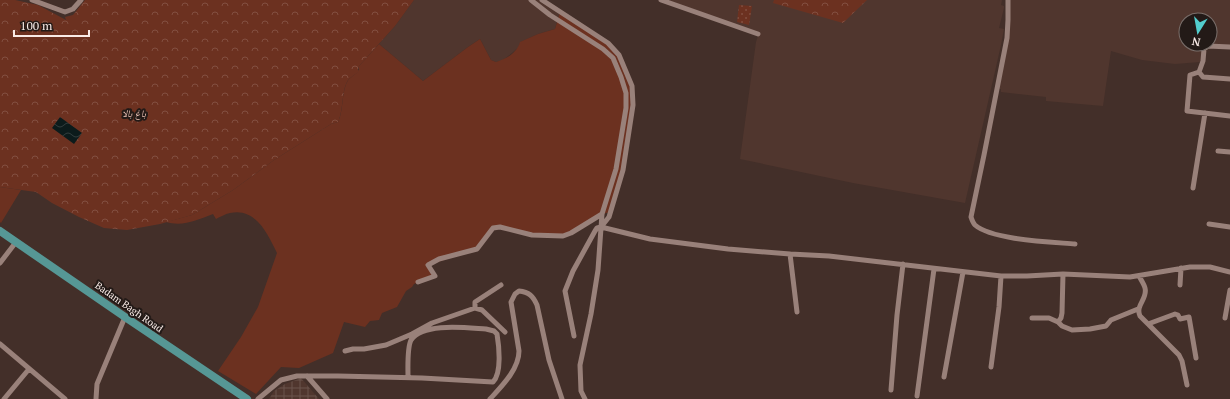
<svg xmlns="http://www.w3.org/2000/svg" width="1230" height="399" font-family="'PT Serif','Noto Naskh Arabic',serif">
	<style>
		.built { fill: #50362e; fill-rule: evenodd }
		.industrial { fill: url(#industrial-grid) }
		.grass { fill: #6c3120 }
		.park { fill: url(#park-crowns) }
		.garden { fill: url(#garden-dots) }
		.water { fill: url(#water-waves) }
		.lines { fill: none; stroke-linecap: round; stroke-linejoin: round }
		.street { stroke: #99817a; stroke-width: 5 }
		.primary { stroke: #569795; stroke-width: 8 }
		.labels { text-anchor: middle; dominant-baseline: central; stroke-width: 4; stroke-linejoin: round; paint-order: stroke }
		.park-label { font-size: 10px; font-style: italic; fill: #f2c7ba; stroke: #231a17 }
		.street-label { font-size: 10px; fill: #f9ebe7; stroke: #231a17 }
	</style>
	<defs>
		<pattern id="industrial-grid" width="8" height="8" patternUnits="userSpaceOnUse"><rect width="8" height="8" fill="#50362e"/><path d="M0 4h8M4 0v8" fill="none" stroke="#6a534c"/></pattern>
		<pattern id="park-crowns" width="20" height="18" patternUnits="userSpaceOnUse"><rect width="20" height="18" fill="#6c3120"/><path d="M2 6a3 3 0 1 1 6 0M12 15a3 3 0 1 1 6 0" fill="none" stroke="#824f40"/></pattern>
		<pattern id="garden-dots" width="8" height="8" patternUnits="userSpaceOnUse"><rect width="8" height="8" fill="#6c3120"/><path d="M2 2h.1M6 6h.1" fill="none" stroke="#824f40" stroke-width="1.8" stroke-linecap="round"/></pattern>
		<pattern id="water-waves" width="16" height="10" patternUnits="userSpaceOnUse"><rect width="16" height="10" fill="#0c1b1b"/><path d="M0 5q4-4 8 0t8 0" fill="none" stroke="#303c3c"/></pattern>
	</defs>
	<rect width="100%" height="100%" fill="#432f29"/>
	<path class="built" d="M414,0H542L560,12L555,29L538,34L521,42L518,48L502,61L496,62L491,60L480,39L468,47L423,81L379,44L395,26Z
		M667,0H1002L1001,5L1004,6V8L999,28L1004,29L1001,45L965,203L853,183L740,159L756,42L759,33Z
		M1008,0H1230V47L1208,46L1200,62L1175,64L1142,60L1111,51L1103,106L1046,101V97L1001,92V89H997L1007,38ZM1186,20H1210V44H1186Z"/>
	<path class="industrial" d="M301,378L319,399H269L274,391L285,384Z"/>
	<path class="grass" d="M560,12L608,43L619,55L632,86L633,105L623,170L610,212C595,215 585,226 572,232C554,241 516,230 496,227L477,249L429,265L435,276L414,284L412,287L406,291L397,307L382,313L379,320L370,321L365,327L344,322L333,353L299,368L281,367L256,394L218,371L241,337L258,307L277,253C268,235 256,207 230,213C225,214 220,217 216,219L213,214C197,220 183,227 166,222L192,215L233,190L274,160L331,124L338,122C344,111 341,89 349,79C352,76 356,74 359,71V66L379,44L423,81L468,47L480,39L491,60L496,62C506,59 517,53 520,42L538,34L555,29Z
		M0,187L21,190L1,223L0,222Z"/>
	<path class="park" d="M0,0H15L38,5L66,20L65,17L73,15L85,0H414L395,26L359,66L358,70L360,71C356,74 352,76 349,79C341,88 344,110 338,122L331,124L274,160L233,190L192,215L160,224L127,230L104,228L79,217L52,203L36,192L0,187Z
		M774,0H867L843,23L773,3Z"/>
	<path class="garden" d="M739,5L752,6L749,25L737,22Z"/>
	<path class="water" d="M60,117L82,133L74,144L52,128Z"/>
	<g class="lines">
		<path class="street" d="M32,0L65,12L73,9L81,0
			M531,0L550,15L603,49L613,58L621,77L626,93V108L616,169L602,214L598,270L591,314L580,365L581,391L585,399
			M542,0L608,43L619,55L632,86L633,105L623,170L609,217L601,227L597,228L595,231L573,271L565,291L574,336
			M661,0L758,34
			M1008,0V20L1007,38L984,155L971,217C972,220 973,223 975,225C992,240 1052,242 1075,244
			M1199,72L1190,75L1187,111L1230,116
			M1199,72L1203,61L1204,49L1208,46L1230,47
			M1199,72L1203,77L1230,79
			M1218,151L1230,152
			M1193,188L1205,113
			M1209,224L1230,227
			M601,227L650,239L728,249L790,254L829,256L1001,276H1027L1063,274L1130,277L1190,267H1210L1230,272
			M790,254L797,312
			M0,263L16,242
			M1139,276C1141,280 1144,284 1145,288C1148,299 1135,305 1140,316L1179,355L1182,361L1187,385
			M418,282L435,276L428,265L439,259L477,249L493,228L500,227L532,235L563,236L571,233L602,214
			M1180,285L1181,268
			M475,308V302L501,285
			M1032,318H1049L1058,322L1062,326L1072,330L1090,329L1106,326L1111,320L1138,309
			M1225,318L1230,290
			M1058,322L1061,318L1062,313L1063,274
			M1148,324L1175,314L1178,315L1180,319L1189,317L1196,358
			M0,344L65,399
			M345,351L353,349H364L386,345L412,334L432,323L475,308L482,310L505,332
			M991,367L999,307L1001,276
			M307,376L327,399
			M944,377L963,272
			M891,390L897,315L903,264
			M917,396L934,269
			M4,399L29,369
			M96,399L97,384L125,317
			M258,399L281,380L297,376H338L422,378L493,382C502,373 499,346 497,334L494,331L486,329C468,328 423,322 411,340C407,348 408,368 408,377
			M490,399C502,386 519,369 519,351L511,302L515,294L519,291C529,292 533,296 537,305L549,360L562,399"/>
		<path class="primary" d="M0,231L125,317L247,399"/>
	</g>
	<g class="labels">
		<g class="park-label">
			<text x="134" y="113">باغ بالا</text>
		</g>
		<g class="street-label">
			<text transform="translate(129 307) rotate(35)">Badam Bagh Road</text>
		</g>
	</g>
	<g transform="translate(1198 32) rotate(191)"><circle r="19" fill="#231a17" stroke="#796e6a"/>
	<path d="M0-3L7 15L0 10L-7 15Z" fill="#52cdcd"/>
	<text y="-6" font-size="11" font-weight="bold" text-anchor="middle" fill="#f9ebe7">N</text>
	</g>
	<path d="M14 30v6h75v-6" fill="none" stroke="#f9ebe7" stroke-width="2"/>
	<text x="20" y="30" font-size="12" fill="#f9ebe7" stroke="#231a17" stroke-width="3" paint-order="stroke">100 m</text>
</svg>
